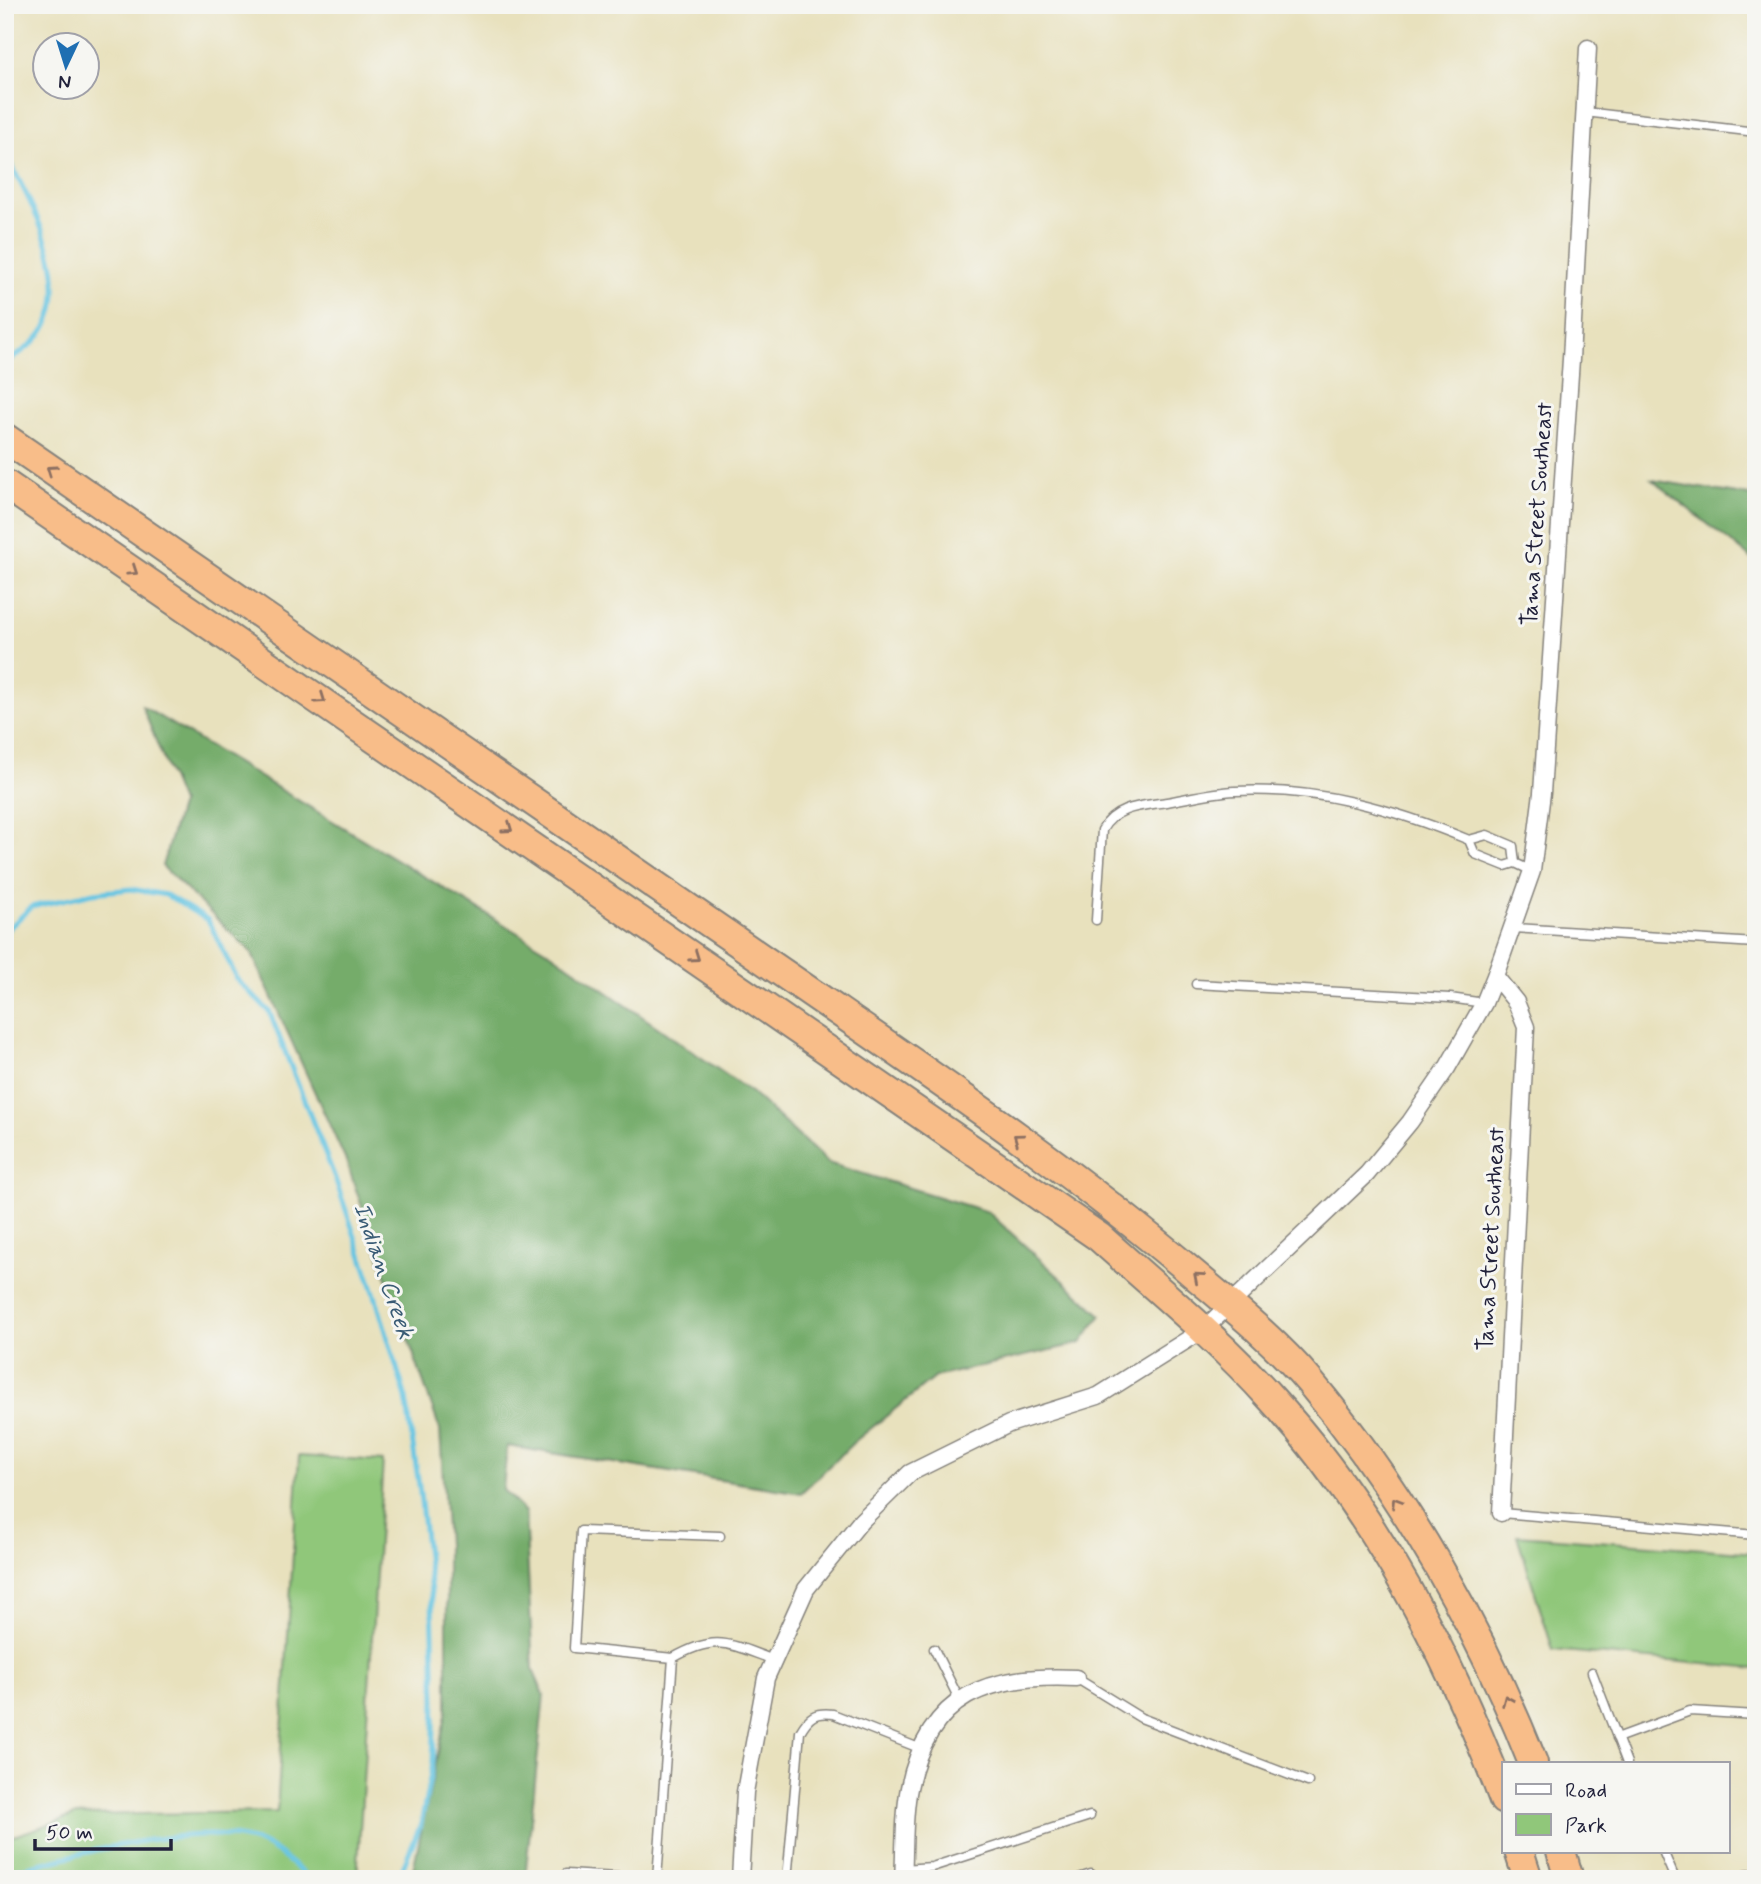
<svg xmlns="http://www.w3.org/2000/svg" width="1761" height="1884" font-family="Mynerve,sans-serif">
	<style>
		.green { fill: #90c77a; stroke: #59745a; stroke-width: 2 }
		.forest { fill: #74ac6a; stroke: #4b6752; stroke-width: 2 }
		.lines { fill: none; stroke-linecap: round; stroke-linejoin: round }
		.stream { stroke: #64c4e2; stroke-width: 5 }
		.lane-casing { stroke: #85827c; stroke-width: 11 }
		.street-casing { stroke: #85827c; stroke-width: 19 }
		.highway-casing { stroke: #85827c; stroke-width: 32 }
		.lane { stroke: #fff; stroke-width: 8 }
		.street { stroke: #fff; stroke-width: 16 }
		.highway { stroke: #f8bd89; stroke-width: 28 }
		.oneway { stroke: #8d7062 }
		.labels { text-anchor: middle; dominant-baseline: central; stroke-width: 6; stroke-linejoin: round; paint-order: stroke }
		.street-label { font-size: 23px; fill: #22223b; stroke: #f6f6f2 }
		.water-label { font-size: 24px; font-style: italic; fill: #395b75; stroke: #f6f6f2 }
	</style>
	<rect width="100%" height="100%" fill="#f6f6f2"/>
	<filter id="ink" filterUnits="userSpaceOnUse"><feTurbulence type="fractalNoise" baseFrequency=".0143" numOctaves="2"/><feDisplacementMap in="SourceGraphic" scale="14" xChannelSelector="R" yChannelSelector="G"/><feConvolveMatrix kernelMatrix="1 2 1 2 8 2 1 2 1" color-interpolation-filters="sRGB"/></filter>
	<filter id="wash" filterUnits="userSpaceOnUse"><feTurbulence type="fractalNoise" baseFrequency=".00686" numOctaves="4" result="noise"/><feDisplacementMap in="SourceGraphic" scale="28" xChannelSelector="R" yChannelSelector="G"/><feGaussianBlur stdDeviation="1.57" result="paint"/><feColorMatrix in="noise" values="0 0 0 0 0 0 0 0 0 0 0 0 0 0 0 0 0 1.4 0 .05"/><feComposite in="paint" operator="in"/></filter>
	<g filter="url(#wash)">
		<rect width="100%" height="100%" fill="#e8e1bd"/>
		<path class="green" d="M299,1456L383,1461L357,1879H5V1839L76,1815L277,1812Z
			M1517,1535L1756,1553V1669L1553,1650Z"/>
		<path class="forest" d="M1652,480L1756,497V562Z
			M142,706L551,953L752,1093L828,1163L988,1212L1101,1315L1081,1343L935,1377L854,1442L801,1493L507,1446L503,1490L525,1512L533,1670L544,1695L525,1879H411L447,1710V1545L440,1430L346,1161L251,952L162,866L181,803Z"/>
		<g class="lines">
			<path class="stream" d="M5,153C30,202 84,291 36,340C27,349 15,356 5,364
				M5,932L31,907L93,893L131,889L166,895L208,920L238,981L269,1011L335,1178L374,1292L406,1398L420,1493L432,1601L435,1700L433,1763L421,1824L398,1879
				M5,1873C67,1857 210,1815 267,1846C282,1854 296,1868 310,1879"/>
		</g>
	</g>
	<g filter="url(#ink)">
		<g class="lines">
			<g class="lane-casing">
				<path id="lane" d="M1585,112L1756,132
					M1515,863L1513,846L1487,835L1469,840L1475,854L1505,866L1515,863L1532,871
					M1096,920L1102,830C1115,806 1142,806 1167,802C1189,798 1213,792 1235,791C1317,787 1394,809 1469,840
					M1514,928L1756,943
					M1196,984L1450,998L1484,1003
					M1501,1513L1756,1535
					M934,1649L960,1701
					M673,1658L574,1648L581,1531L720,1536
					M1592,1672L1627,1763
					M1076,1678L1141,1718L1308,1782
					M1617,1738L1690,1711L1756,1715
					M1663,1851L1675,1879
					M788,1869L800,1732C809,1716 815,1712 833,1714L919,1748
					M903,1869L932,1867L1090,1816
					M566,1874L651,1879
					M657,1879L673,1658C717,1633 729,1644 774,1660
					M1076,1879L1091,1874
					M1725,1879L1756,1873"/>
			</g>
			<g class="street-casing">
				<path id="street" d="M1501,1513L1526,1027L1516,1002L1495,976L1532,871L1542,793L1571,359L1588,48
					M740,1879L745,1792L766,1678L806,1589L861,1521L910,1473L1009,1424L1098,1396L1203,1330L1367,1174L1410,1122L1447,1068L1484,1003L1495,976
					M903,1879C905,1849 903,1817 909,1788C929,1693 989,1674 1076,1678"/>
			</g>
			<g class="highway-casing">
				<path id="highway" d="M5,438C277,627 550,812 822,1000C950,1088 1078,1175 1196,1276C1235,1309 1277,1343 1309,1381C1404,1494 1479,1627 1533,1763
					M5,484L1099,1237C1157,1289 1218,1339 1270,1397C1376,1512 1449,1655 1504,1800
					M1519,1851L1528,1879
					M1561,1851L1569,1879"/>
			</g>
			<use href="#lane" class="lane"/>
			<use href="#street" class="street"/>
			<use href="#highway" class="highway"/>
		</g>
		<defs><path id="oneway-chevron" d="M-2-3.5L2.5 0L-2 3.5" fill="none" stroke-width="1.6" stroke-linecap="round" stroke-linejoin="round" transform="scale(1.75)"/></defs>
		<g class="oneway">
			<use href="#oneway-chevron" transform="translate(51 470) rotate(-145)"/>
			<use href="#oneway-chevron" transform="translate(133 571) rotate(34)"/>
			<use href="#oneway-chevron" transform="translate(321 699) rotate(35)"/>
			<use href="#oneway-chevron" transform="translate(508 828) rotate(35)"/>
			<use href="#oneway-chevron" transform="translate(695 957) rotate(35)"/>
			<use href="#oneway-chevron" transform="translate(1018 1138) rotate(-144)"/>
			<use href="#oneway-chevron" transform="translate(1198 1277) rotate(-139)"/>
			<use href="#oneway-chevron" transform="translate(1396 1502) rotate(-122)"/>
			<use href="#oneway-chevron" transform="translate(1507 1700) rotate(-113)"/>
		</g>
	</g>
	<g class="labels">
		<g class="street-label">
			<text transform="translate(1538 514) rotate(-86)">Tama Street Southeast</text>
			<text transform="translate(1492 1239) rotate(-87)">Tama Street Southeast</text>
		</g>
		<g class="water-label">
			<text transform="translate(383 1271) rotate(71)">Indian Creek</text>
		</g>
	</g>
	<rect width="1761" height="1884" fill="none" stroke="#f6f6f2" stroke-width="28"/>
	<rect x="1502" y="1762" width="228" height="91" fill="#f6f6f2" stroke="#a1a1a9" stroke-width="2"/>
	<rect x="1516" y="1784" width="35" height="10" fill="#ffffff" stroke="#a1a1a9" stroke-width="2"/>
	<text x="1565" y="1797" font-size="21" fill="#22223b">Road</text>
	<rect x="1516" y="1814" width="35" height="21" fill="#90c77a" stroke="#a1a1a9" stroke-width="2"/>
	<text x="1565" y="1832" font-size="21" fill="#22223b">Park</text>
	<g transform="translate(66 66) rotate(184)"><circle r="33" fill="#f6f6f2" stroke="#a1a1a9" stroke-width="2"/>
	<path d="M0-5L12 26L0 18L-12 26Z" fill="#1f6fb2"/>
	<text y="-10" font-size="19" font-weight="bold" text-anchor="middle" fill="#22223b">N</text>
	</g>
	<path d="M35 1839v10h136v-10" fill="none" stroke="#22223b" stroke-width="3.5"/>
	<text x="46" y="1839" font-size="21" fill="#22223b" stroke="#f6f6f2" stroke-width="5" paint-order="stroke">50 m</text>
</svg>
